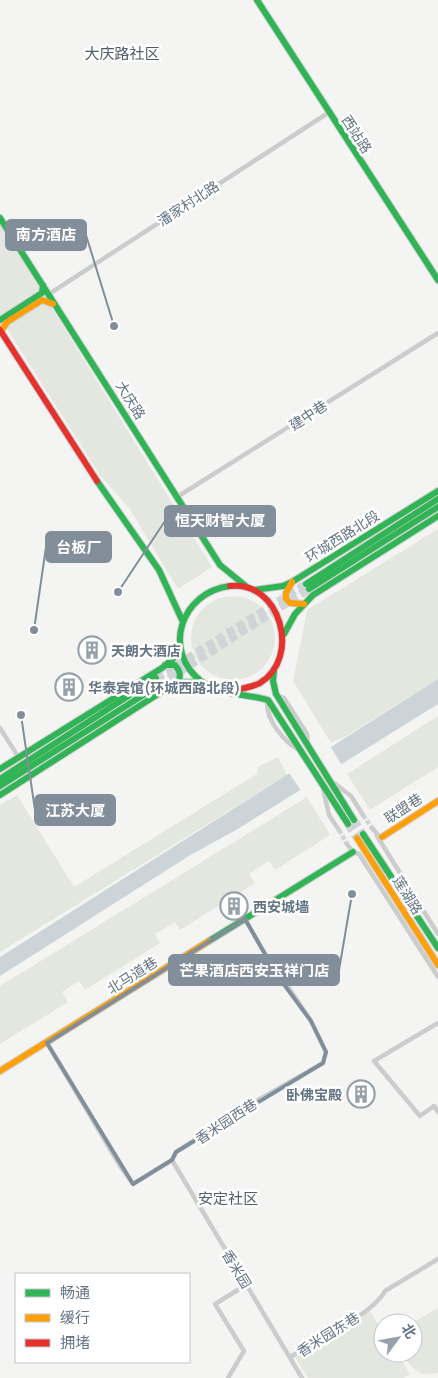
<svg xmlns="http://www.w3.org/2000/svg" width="438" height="1378" font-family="Manrope,'Noto Sans SC',sans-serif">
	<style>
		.green { fill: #e4e7e0 }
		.water { fill: #ccd4d7 }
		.pier { fill: #f4f4f2 }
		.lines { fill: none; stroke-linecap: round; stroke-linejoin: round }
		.street-tunnel { stroke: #d0d4d6; stroke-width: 4.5; stroke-dasharray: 4.5 2; stroke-linecap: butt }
		.primary-tunnel { stroke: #d0d4d6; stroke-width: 8; stroke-dasharray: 8 4; stroke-linecap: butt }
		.fast-casing { stroke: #d0d2d2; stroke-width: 8 }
		.slow-casing { stroke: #d0d2d2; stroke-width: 8 }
		.jam-casing { stroke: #d0d2d2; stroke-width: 8 }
		.street { stroke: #cbcdcd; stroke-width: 4.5 }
		.fast { stroke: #30b455; stroke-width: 6 }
		.slow { stroke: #ff9f0a; stroke-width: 6 }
		.jam { stroke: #e5322d; stroke-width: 6 }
		.marked { fill: none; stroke: #828f9a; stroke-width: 4; stroke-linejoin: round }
		.labels { text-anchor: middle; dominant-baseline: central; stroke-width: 5; stroke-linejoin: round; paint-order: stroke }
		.street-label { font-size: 14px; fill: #637483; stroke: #fff }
		.poi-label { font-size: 14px; font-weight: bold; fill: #637483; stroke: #fff; text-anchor: start }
		.neighbourhood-label { font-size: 15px; fill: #515d68; stroke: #fff }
		.leader { fill: none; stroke: #828f9a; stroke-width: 2 }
		.callout-dot { fill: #828f9a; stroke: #fff; stroke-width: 2 }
		.callout { fill: #828f9a; stroke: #828f9a; stroke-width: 2 }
		.callout-label { font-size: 15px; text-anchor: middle; font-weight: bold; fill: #fff }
	</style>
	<rect width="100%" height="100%" fill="#f4f4f2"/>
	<path class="green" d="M0,224L212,567L178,589L129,508L100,475L0,318Z
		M438,529V679L346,736L331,743L293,681L307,610Z
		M191 638a42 42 0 1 1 84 0a42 42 0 1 1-84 0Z
		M438,716V767L370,810L347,774Z
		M278,757L287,775L0,952V805L17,795L74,887L257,774L258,767Z
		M307,797L330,835L275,870L269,861L249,874L255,883L180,930L175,922L155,934L160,943L85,990L79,981L62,992L68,1002L0,1044V986Z
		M438,1308V1373C418,1378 411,1368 402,1353H413L412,1323Z
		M369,1310L383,1332V1353H397L410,1374L404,1378H308L293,1354Z"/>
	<path class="water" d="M438,679V704L236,830L192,854L0,976V957Z"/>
	<path class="pier" d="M329,744L343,767L302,792L287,770Z"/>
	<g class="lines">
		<path class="street-tunnel" d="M363,815L372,828
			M339,830L347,844"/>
		<path class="primary-tunnel" d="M156,678L306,584
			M159,685L309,589
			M354,820L363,834
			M348,824L357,838"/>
		<g class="fast-casing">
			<path id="fast" d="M257,0L438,280
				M0,218L220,565L247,587
				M0,320L42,293L43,285
				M97,481L159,570L182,620
				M306,584L438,499
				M230,586C181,592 161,651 202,682C219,695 248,694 268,700L348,824
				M309,589L438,507
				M254,590L283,586L292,582L438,491
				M284,634L295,614L313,595L438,516
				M165,665H175C181,672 181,677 177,685
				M274,670L273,681L276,694L354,820
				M0,769L162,668L175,657L180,648
				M0,779L156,678
				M0,786L159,685
				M0,795L169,687L184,682H202
				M363,834L438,948
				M209,941L353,852"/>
		</g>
		<g class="slow-casing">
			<path id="slow" d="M1,331L7,322L42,300L53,304
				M292,582L286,593V599L290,603L304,604
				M382,837L438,801
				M357,838L438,965
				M0,1071L209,941"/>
		</g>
		<g class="jam-casing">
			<path id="jam" d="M0,330L97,481
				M230,586C280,580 302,657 260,683C253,687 242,688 234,691"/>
		</g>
		<path class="street" d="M49,294L328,113
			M177,497L438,333
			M279,696L284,698L307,734L308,743
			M267,701C266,720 284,742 299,750
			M0,728L19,758
			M334,783L351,796L363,815
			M323,789L329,815L339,830
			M372,828L379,836
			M377,836L438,934
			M347,844L353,852L359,854L438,977
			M438,1023L374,1061L420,1116L434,1106L438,1112
			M47,1043L120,1166L133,1184L172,1160L176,1152L253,1103L323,1063L326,1052L311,1021L283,979L277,975L245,919
			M172,1160L302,1378
			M290,1357C314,1343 373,1314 385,1291L438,1259
			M228,1378L244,1351L215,1304L246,1285"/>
		<use href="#fast" class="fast"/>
		<use href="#slow" class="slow"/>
		<use href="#jam" class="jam"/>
	</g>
	<path class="marked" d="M245,919L277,975L311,1021L326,1052L323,1063L176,1152L172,1160L133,1184L47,1043Z"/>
	<defs>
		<g id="building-ring" transform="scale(1.4375)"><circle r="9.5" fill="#fff" stroke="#96a1aa" stroke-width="1.5"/><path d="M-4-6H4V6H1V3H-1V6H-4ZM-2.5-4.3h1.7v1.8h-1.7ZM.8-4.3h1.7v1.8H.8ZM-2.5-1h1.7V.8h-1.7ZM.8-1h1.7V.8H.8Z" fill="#96a1aa"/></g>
	</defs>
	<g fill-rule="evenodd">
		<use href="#building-ring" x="92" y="650"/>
		<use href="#building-ring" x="69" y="687"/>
		<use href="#building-ring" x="234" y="906"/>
		<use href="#building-ring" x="361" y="1094"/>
	</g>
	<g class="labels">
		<g class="street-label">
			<text transform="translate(357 134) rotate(57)">西站路</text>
			<text transform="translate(188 203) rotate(-33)">潘家村北路</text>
			<text transform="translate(131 400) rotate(58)">大庆路</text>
			<text transform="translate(308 415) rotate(-33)">建中巷</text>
			<text transform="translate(342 536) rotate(-32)">环城西路北段</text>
			<text transform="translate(403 808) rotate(-33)">联盟巷</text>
			<text transform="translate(408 895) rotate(58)">莲湖路</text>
			<text transform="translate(132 975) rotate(-32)">北马道巷</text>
			<text transform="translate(226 1121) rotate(-33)">香米园西巷</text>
			<text transform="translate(237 1269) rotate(59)">香米园</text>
			<text transform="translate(328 1334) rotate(-32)">香米园东巷</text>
		</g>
		<g class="poi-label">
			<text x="111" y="650">天朗大酒店</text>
			<text x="88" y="687">华泰宾馆(环城西路北段)</text>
			<text x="253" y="906">西安城墙</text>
			<text x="342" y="1094" text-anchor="end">卧佛宝殿</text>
		</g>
		<g class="neighbourhood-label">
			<text x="122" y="53">大庆路社区</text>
			<text x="228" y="1198">安定社区</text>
		</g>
	</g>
	<path class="leader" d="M114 326L86 235M118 592L165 521M34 630L46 547M21 715L35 810M352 894L339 970"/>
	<g class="callout-dot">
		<circle cx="114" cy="326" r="5"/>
		<circle cx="118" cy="592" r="5"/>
		<circle cx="34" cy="630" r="5"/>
		<circle cx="21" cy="715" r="5"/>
		<circle cx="352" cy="894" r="5"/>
	</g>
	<g class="callout">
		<rect x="6" y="220" width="80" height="30" rx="5"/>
		<rect x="165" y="506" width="110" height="30" rx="5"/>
		<rect x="46" y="532" width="65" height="30" rx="5"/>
		<rect x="35" y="795" width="80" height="30" rx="5"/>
		<rect x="169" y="955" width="170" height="30" rx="5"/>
	</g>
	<g class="callout-label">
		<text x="46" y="240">南方酒店</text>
		<text x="220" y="526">恒天财智大厦</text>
		<text x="79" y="553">台板厂</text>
		<text x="75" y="816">江苏大厦</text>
		<text x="254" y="976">芒果酒店西安玉祥门店</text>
	</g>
	<rect x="15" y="1273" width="175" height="90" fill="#ffffff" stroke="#c1c7cd"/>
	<rect x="25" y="1289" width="25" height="8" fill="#30b455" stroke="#c1c7cd"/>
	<text x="60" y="1298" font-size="15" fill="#637483">畅通</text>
	<rect x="25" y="1314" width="25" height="8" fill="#ff9f0a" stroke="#c1c7cd"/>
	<text x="60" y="1323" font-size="15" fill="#637483">缓行</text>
	<rect x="25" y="1339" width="25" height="8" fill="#e5322d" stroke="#c1c7cd"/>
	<text x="60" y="1348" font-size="15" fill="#637483">拥堵</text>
	<g transform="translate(398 1338) rotate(58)"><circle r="24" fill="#ffffff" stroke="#c1c7cd"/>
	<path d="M0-4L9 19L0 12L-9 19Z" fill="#96a1aa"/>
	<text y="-8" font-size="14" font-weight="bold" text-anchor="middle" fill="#637483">北</text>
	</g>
</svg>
